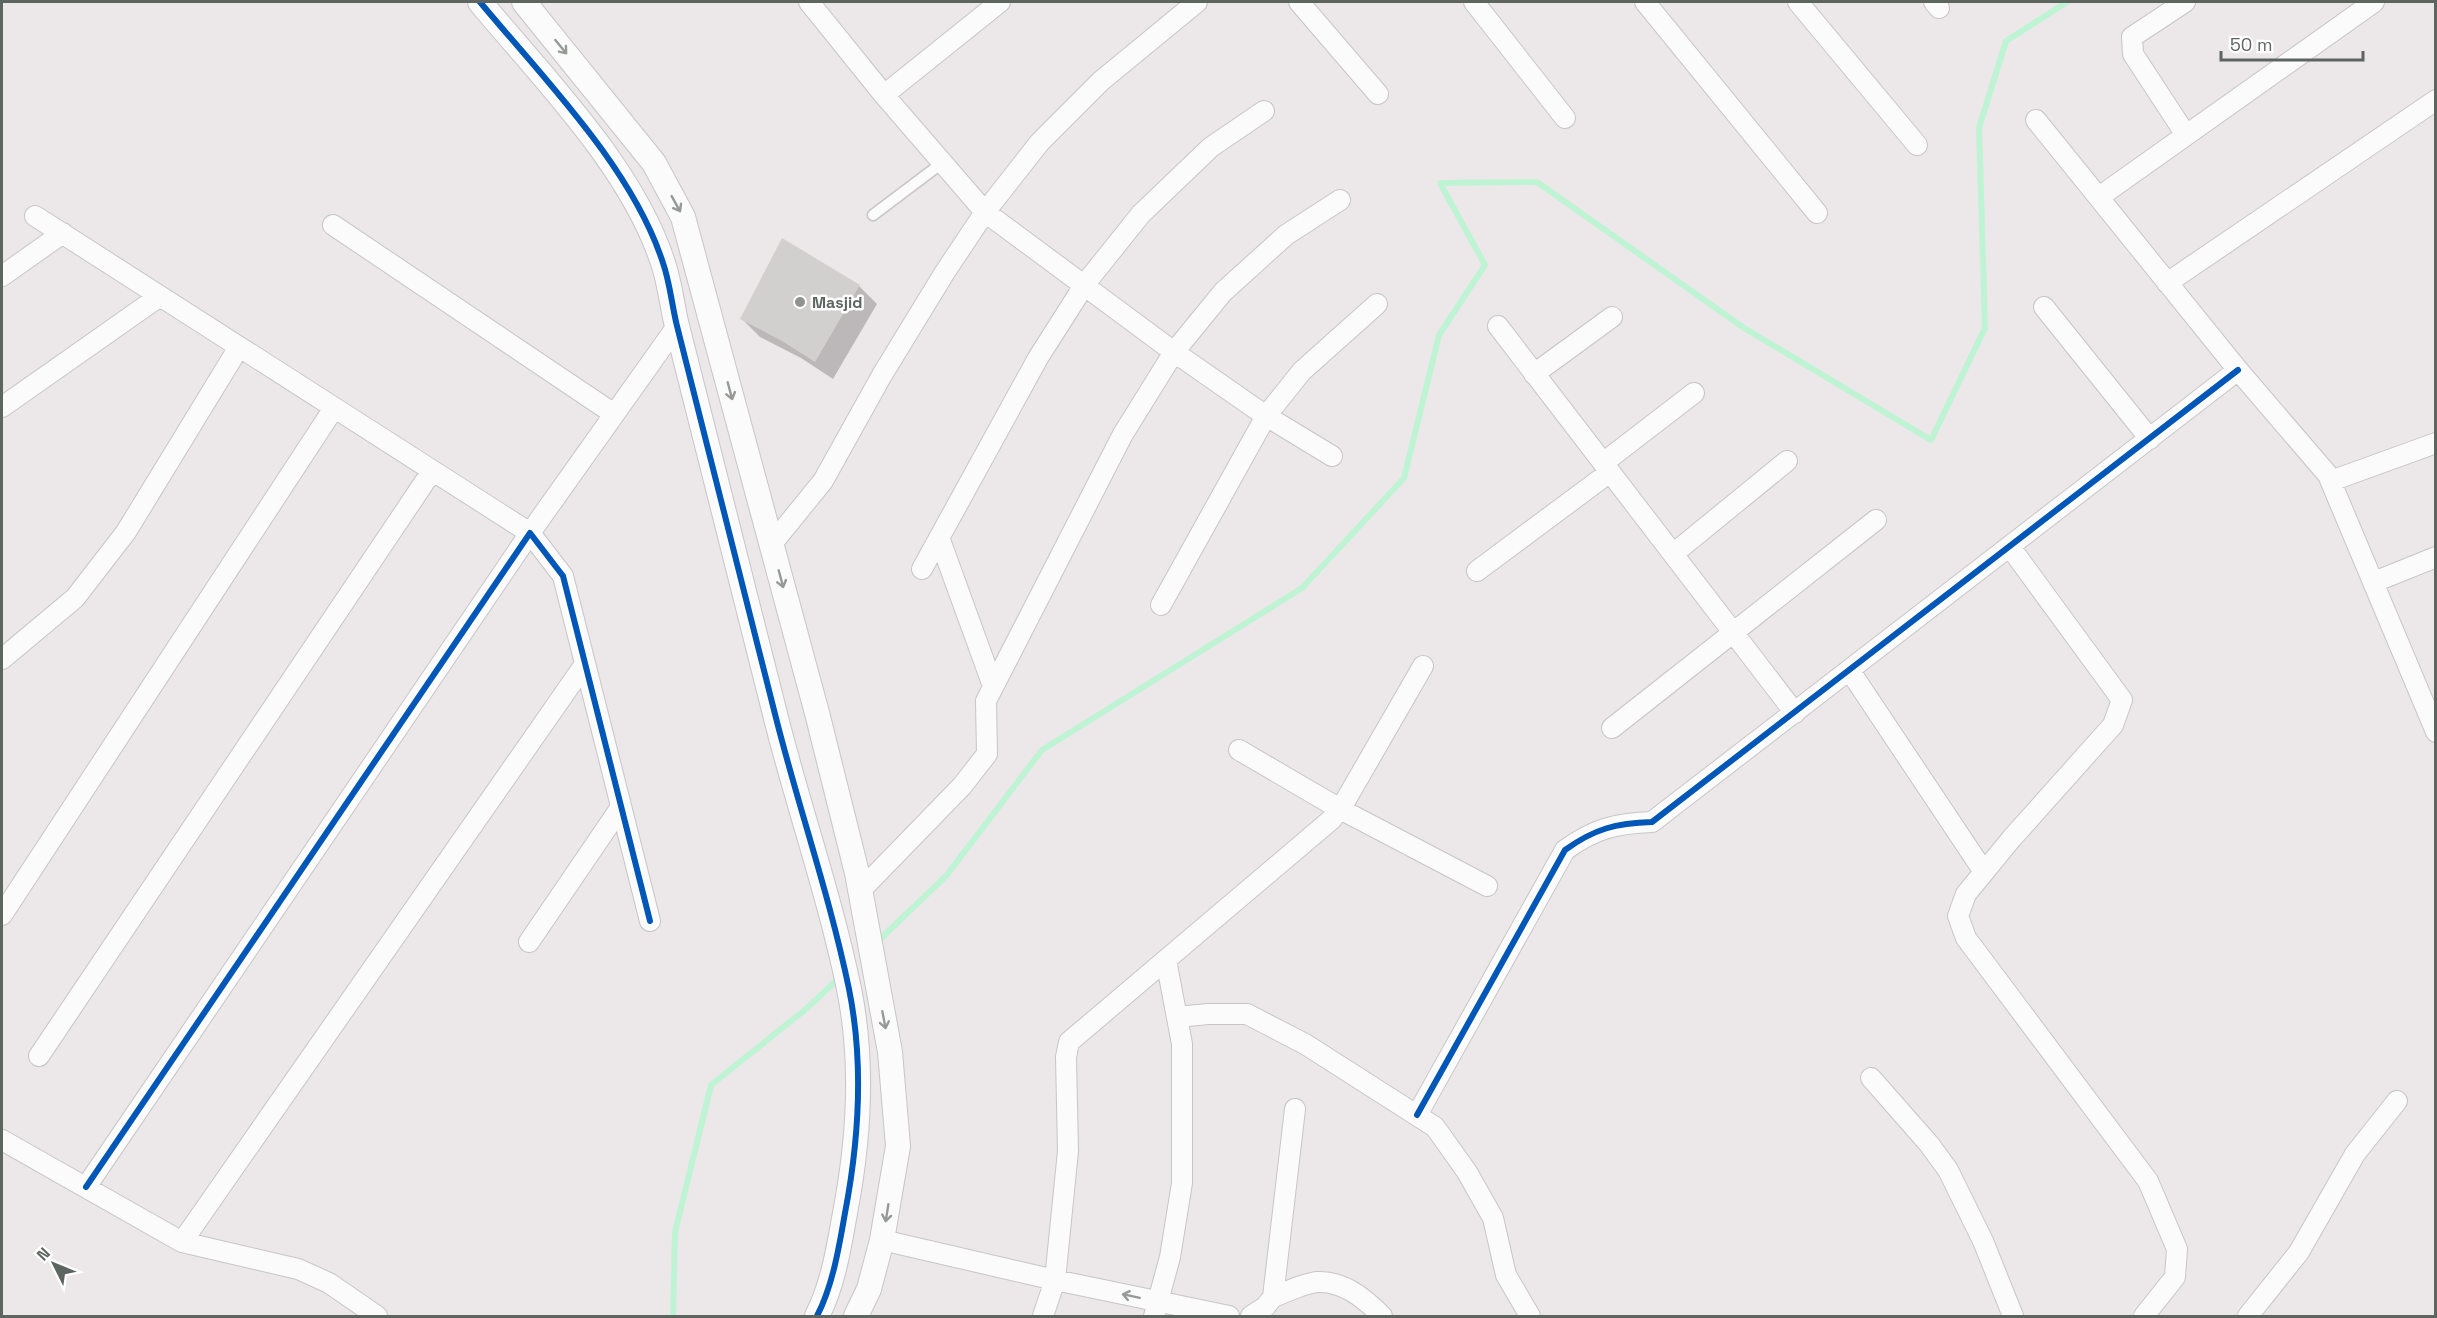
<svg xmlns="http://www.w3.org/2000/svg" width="2437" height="1318" font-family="'Space Grotesk',sans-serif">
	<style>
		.shadow { fill: #0003 }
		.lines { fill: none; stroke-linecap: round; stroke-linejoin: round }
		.stream { stroke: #bef4d3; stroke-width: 6 }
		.building { fill: #d2cfcf }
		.service-casing { stroke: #c7c6c6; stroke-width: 13 }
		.minor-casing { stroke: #c7c6c6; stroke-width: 22 }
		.tertiary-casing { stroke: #c7c6c6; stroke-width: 26 }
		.service { stroke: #fcfbfc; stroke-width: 10 }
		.minor { stroke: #fcfbfc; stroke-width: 20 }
		.tertiary { stroke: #fcfbfc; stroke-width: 24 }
		.cycleway-casing { stroke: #fff; stroke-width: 10 }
		.cycleway { stroke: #0057b8; stroke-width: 6 }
		.oneway { stroke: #959a97 }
		.poi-dot { fill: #8f9291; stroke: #fff; stroke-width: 2 }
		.labels { text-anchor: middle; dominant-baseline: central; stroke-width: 5; stroke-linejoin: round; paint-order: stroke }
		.poi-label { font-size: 16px; font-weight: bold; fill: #5d6561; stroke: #fff; text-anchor: start }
	</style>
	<rect width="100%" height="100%" fill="#ece7e9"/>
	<path class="shadow" d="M859,286L877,304L833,379L801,358L760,337L742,319Z"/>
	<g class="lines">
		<path class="stream" d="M877,942L946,876L1042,750L1302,588L1404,478L1439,335L1485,265L1440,183L1537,182L1744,328L1931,440L1985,328L1979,128L2006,41L2067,2
			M673,1316L675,1232L711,1085L806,1009L839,978"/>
	</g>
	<path class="building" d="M782,238L860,285L815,362L782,341L740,319Z"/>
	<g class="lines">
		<g class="service-casing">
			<path id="service" d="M873,215L942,163"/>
		</g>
		<g class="minor-casing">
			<path id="minor" d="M809,2L884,95L985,212L1174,352L1266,416L1332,456
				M1299,2L1378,94
				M1474,2L1565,118
				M1645,2L1817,213
				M1798,2L1917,145
				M1934,2L1939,8
				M2185,2L2132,37L2133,54L2186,135
				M884,95L1000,2
				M2036,120L2238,370L2328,475L2436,732
				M2099,197L2374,2
				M35,216L530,533L677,326
				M333,225L614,414
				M2,276L63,233
				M2167,283L2436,100
				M2044,307L2150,439
				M1498,326L1795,713
				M1534,374L1612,317
				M2,407L160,296
				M1603,463L1694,393
				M2331,481L2436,443
				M940,540L993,686
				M771,545L823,481L882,375L945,272L985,212L1040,142L1101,81L1197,2
				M2010,547L2122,700L2113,725L2012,838L1966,894L1958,916L1966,938L2148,1181L2177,1249L2175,1277L2144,1316
				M1673,554L1787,461
				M922,569L1038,358L1085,284L1141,214L1211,147L1264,111
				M1477,571L1610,472
				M2374,582L2436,557
				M1161,605L1266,416L1302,371L1377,304
				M2,659L75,598L126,532L239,347
				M1850,671L1984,872
				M1612,728L1876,520
				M1239,750L1340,809L1487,886
				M860,891L962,786L987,754L986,701L1123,434L1174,352L1223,292L1286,235L1340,200
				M2,915L334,408
				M529,942L621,807
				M1177,1017L1208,1014H1247L1305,1044L1435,1127L1467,1172L1493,1218L1506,1275L1530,1316
				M39,1056L432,471
				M1871,1078L1929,1144L1948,1170L1983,1241L2013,1316
				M1417,1115L1565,850C1594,829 1616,823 1652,822L2238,370
				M2,1140L182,1242L298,1269L329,1283L377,1316
				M86,1187L530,533L563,576L650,921
				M882,1240L1055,1280L1229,1316
				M182,1242L585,664
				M1273,1297C1287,1292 1304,1283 1318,1282C1344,1281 1365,1299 1382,1316
				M1043,1316L1055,1280L1068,1151L1066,1057L1069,1042L1332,819L1344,803L1423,666
				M1154,1316L1170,1257L1182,1183V1044L1166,960
				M1251,1316L1265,1307L1273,1297L1295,1109
				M2248,1316L2299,1252L2355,1154L2397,1101"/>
		</g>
		<g class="tertiary-casing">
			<path id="tertiary" d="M480,2C543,78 632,167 663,263C670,283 672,306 677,326C710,457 743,587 776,718C799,809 830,897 849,989C864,1063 859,1140 845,1213C839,1247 833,1285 817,1316
				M524,2L654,163L683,217L817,713L857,873L890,1052L898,1146L882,1240L869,1289L856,1316"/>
		</g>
		<use href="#service" class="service"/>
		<use href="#minor" class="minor"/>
		<use href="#tertiary" class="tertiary"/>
		<g class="cycleway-casing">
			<path id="cycleway" d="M480,2C543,78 632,167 663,263C670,283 672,306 677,326C710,457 743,587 776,718C799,809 830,897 849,989C864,1063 859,1140 845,1213C839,1247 833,1285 817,1316
				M1417,1115L1565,850C1594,829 1616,823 1652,822L2238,370
				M86,1187L530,533L563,576L650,921"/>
		</g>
		<use href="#cycleway" class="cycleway"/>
	</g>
	<defs><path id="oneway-shaft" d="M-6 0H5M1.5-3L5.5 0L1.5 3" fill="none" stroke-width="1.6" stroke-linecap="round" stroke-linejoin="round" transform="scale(1.5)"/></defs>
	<g class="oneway">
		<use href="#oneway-shaft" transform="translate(561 47) rotate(51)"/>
		<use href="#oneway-shaft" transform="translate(676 204) rotate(61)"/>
		<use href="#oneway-shaft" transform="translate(730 391) rotate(75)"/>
		<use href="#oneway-shaft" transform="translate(781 579) rotate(75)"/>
		<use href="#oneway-shaft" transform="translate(884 1020) rotate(79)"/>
		<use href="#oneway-shaft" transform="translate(887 1213) rotate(99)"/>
		<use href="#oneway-shaft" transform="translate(1131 1296) rotate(-168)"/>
	</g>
	<circle class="poi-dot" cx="800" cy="302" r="6"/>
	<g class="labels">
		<g class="poi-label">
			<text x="812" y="302">Masjid</text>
		</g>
	</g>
	<rect width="2437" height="1318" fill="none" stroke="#5d6561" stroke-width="6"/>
	<g transform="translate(54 1264) rotate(313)" stroke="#ffffff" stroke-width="4.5" paint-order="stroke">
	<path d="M0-4.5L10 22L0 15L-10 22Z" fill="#5d6561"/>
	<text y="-9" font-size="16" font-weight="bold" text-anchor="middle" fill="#5d6561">N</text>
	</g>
	<path d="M2221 51v9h142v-9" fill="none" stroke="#5d6561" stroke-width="3"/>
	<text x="2230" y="51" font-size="18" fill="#5d6561" stroke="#ffffff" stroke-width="4.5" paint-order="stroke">50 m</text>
</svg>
